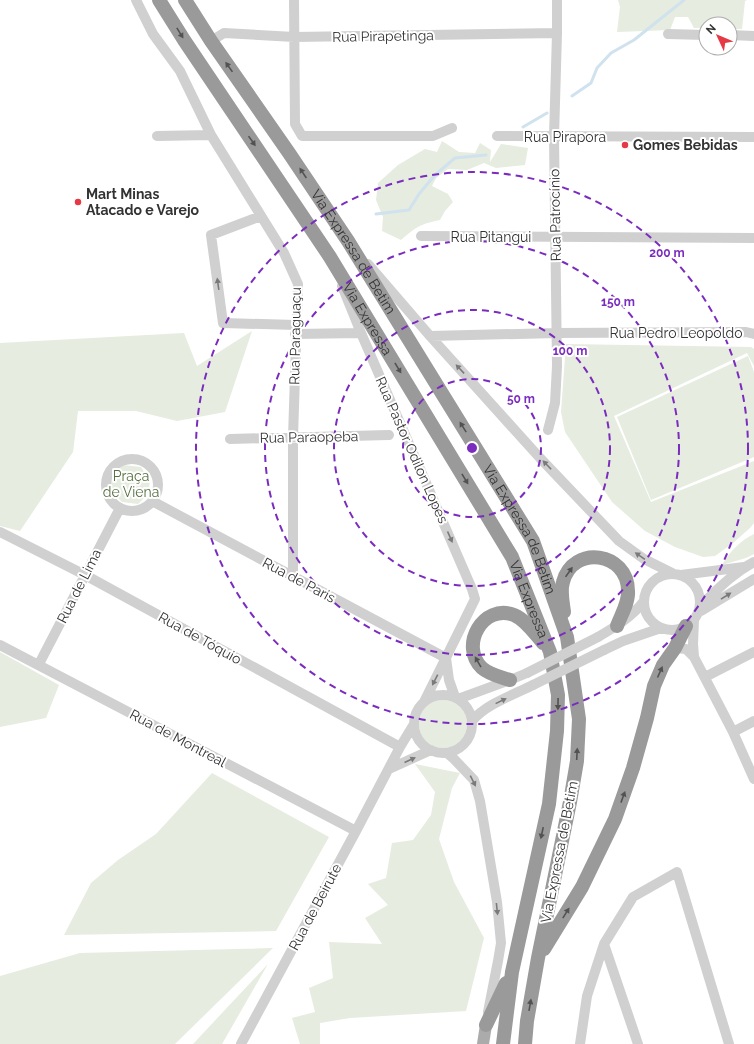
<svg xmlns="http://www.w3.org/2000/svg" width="754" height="1044" font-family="Raleway,sans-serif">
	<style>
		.green { fill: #e6ecdf }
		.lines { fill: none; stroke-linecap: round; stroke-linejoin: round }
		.stream { stroke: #cfe2ee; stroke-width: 3 }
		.minor { stroke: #d0d0d0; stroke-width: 10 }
		.major { stroke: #ababab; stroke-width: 12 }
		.highway { stroke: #9a9a9a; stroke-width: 14 }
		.minor-bridge { stroke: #d0d0d0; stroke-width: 10 }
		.oneway { fill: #525252 }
		.oneway2 { fill: #7a7a7a }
		.ring { fill: none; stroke: #7b2cbf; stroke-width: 2; stroke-dasharray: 7 5 }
		.poi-dot { fill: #e63946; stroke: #fff; stroke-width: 1.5 }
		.labels { text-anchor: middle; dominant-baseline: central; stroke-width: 4; stroke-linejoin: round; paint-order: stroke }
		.street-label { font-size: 14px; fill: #333; stroke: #fff }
		.poi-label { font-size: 14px; font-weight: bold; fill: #333; stroke: #fff; text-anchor: start }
		.park-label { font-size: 14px; fill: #56703f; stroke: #fff }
		.centre { fill: #7b2cbf; stroke: #fff; stroke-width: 2 }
		.ring-label { font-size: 12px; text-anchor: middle; font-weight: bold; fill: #7b2cbf; stroke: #fff; stroke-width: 4; stroke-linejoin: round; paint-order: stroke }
	</style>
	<rect width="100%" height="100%" fill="#fff"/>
	<path class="green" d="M618,0H747L745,1L742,29H730V24H706V28H694L688,17H675L670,30L617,32L620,7Z
		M442,141L459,152L475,153L480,143L491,150L490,162L501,144L528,148L525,165L496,168L484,163L467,170L448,169L436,178L432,186L448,194L453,202L445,211L440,220C420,224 416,227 401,240L382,231L383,217L376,200L378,183L398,165L425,149L437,152Z
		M252,331L225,412L177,421L136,411H78L73,452L20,531L0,526V343L184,333L197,366Z
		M566,344L751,347L754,349V366L747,353L614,416L651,502L754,461V523L750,528L733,543L715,556L703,557L675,547L645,531L612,502L565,432L561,412Z
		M748,356L754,372V457L651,500L617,417Z
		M123,465L141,467L150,481L148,494L138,504L122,502C119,499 115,495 113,491C107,481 116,472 123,465Z
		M754,534V554L746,558L722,565C730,551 740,541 754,534Z
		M0,652L59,685L46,718L0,727Z
		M419 724a24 24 0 1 1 48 0a24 24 0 1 1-48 0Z
		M415,764L460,773L452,788L439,839L454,882L484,938L466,1011L350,1018L320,1023V1044H300L292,1018L315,1012L309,988L333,978L329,942L382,944L365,918L388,905L368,884L386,878L392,843L413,840L431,815L435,792Z
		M212,773L329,837L276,931L64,935L91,883L118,860L156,834Z
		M273,948L175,1044H0V976L80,953Z
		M268,964L222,1044H193Z"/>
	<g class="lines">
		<path class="stream" d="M572,96L591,83L597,68L611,53L634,40L684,0
			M523,127L547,113
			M376,214L409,210L419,194L435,175L455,158L486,155"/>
		<path class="minor" d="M136,0L153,34L180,71L211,135L284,253L298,284L293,437V577
			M294,0L295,124L302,136H433L452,128
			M668,34L706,35
			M730,35L754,36
			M211,41L224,33L294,37L557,33
			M157,136L211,135
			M497,136L754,137
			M261,216L211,235L223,323L296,325
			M421,236L754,238
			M368,264L430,336L540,458L619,541L644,559L674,574
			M342,286L361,333L472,589L475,599L424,702
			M295,334L361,333
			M430,336L556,333L746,332L754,334
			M548,430L555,403L557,366L554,137L557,33V0
			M230,439L389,435
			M106 485a26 26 0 1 1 52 0a26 26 0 1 1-52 0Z
			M152,501L446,658
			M0,532L85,575L400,747
			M644 602a28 28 0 1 1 56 0a28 28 0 1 1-56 0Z
			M681,575L744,567
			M700,606C717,590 733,573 754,562
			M701,611L754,579
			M694,620L693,644L694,657
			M598,637C615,627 632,617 644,601
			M0,645L356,831
			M675,648L686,649L694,657L733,732L754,779
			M604,650L623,641L661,628
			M446,658L449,680L455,697
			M39,664L120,508
			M705,677L754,652
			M414 724a29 29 0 1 1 58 0a29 29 0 1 1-58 0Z
			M458,699L510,680L527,673
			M472,721C486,704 513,695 533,685
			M733,732L754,721
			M447,753L454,759L474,780L480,801L497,902L501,943L498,961L488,1012
			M389,769L431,750
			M604,944L638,1044
			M241,1044L356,831L400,747L414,724
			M580,1044L587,996L604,944L633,897L677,872L729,1044"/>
		<path class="major" d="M483,1044L486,1025"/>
		<g class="highway">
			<path id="s1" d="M159,0L184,40L330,257L512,557L550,652L558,695L557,731L549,804L512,972L503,1044"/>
			<path id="s2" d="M185,0L211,41L289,153L348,241L533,541L567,637L579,719L577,761L570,802L538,958L527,1021L525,1044"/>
			<path d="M564,612C563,603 560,591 563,582C573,544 628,552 628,591C629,602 621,615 617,626"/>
			<path d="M510,680C501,677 490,675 482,668C459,646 483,603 514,615C526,620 535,634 543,643"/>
			<path d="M544,949L582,887L615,819L633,768L647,718L654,686L663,665L675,648L686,626"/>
			<path d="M486,1025L506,983"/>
		</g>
		<path class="minor-bridge" d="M527,673L598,637
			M533,685L604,650"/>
	</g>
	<defs><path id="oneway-solid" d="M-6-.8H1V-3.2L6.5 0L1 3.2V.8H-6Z"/></defs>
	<g class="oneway">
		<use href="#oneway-solid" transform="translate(180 33) rotate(58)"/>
		<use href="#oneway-solid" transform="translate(229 67) rotate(-125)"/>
		<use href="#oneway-solid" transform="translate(252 141) rotate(55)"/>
		<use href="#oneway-solid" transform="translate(303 173) rotate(-124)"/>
		<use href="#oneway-solid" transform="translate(398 368) rotate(59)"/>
		<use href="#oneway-solid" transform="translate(463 427) rotate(-122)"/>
		<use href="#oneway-solid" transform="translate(465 479) rotate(59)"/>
		<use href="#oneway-solid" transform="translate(569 572) rotate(-55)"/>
		<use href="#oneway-solid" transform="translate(478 662) rotate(-120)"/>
		<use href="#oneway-solid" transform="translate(660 672) rotate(-66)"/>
		<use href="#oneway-solid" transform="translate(558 704) rotate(91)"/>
		<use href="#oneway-solid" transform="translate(577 754) rotate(-87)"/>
		<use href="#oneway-solid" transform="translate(623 797) rotate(-70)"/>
		<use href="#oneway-solid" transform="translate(542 833) rotate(102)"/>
		<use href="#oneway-solid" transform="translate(566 913) rotate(-58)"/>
		<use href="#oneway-solid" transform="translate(530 1005) rotate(-80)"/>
	</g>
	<g class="oneway2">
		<use href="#oneway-solid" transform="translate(218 284) rotate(-98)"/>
		<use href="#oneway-solid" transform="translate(460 369) rotate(-133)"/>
		<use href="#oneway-solid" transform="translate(547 465) rotate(-134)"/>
		<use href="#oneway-solid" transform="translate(450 537) rotate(66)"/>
		<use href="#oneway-solid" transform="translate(640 556) rotate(-145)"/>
		<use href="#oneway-solid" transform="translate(726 596) rotate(-32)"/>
		<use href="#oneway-solid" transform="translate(435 680) rotate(117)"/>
		<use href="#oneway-solid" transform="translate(501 701) rotate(-26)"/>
		<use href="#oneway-solid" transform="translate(410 760) rotate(-24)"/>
		<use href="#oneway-solid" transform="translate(473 781) rotate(63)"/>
		<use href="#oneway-solid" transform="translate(497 909) rotate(84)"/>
	</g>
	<g class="ring">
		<circle cx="472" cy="448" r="69"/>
		<circle cx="472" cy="448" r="138"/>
		<circle cx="472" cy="448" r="207"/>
		<circle cx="472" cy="448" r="276"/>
	</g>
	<g class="poi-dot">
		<circle cx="625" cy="145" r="4"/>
		<circle cx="78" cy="202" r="4"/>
	</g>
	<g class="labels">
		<g class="street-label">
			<text transform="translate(383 36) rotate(-1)">Rua Pirapetinga</text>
			<text x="565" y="137">Rua Pirapora</text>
			<text transform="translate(555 215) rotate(-91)">Rua Patrocínio</text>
			<text x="491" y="237">Rua Pitangui</text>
			<text stroke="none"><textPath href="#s2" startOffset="303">Via Expressa de Betim</textPath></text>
			<text stroke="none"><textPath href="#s1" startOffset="381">Via Expressa</textPath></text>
			<text x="676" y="333">Rua Pedro Leopoldo</text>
			<text transform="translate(295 336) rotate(-89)">Rua Paraguaçu</text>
			<text transform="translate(309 437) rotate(-1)">Rua Paraopeba</text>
			<text transform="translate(412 450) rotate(66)">Rua Pastor Odilon Lopes</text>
			<text stroke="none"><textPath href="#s2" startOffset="627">Via Expressa de Betim</textPath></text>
			<text transform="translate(299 580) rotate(28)">Rua de Paris</text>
			<text transform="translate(79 586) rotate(-63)">Rua de Lima</text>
			<text stroke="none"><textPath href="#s1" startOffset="705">Via Expressa</textPath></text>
			<text transform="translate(200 638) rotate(29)">Rua de Tóquio</text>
			<text transform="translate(178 738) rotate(28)">Rua de Montreal</text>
			<text transform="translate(559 852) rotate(-79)">Via Expressa de Betim</text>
			<text transform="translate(315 907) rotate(-62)">Rua de Beirute</text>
		</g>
		<g class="poi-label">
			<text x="633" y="145">Gomes Bebidas</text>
			<text x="86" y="194">Mart Minas<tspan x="86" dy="16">Atacado e Varejo</tspan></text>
		</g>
		<g class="park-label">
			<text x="131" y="476">Praça<tspan x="131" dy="16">de Viena</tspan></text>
		</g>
	</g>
	<circle cx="472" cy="448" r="6" class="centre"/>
	<g class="ring-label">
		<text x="667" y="257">200 m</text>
		<text x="618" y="306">150 m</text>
		<text x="570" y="355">100 m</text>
		<text x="521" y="403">50 m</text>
	</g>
	<g transform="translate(718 36) rotate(314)"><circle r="19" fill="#ffffff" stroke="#adadad"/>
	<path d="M0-3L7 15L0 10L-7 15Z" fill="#e63946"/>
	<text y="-6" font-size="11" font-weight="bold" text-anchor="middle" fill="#333333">N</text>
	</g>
</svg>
